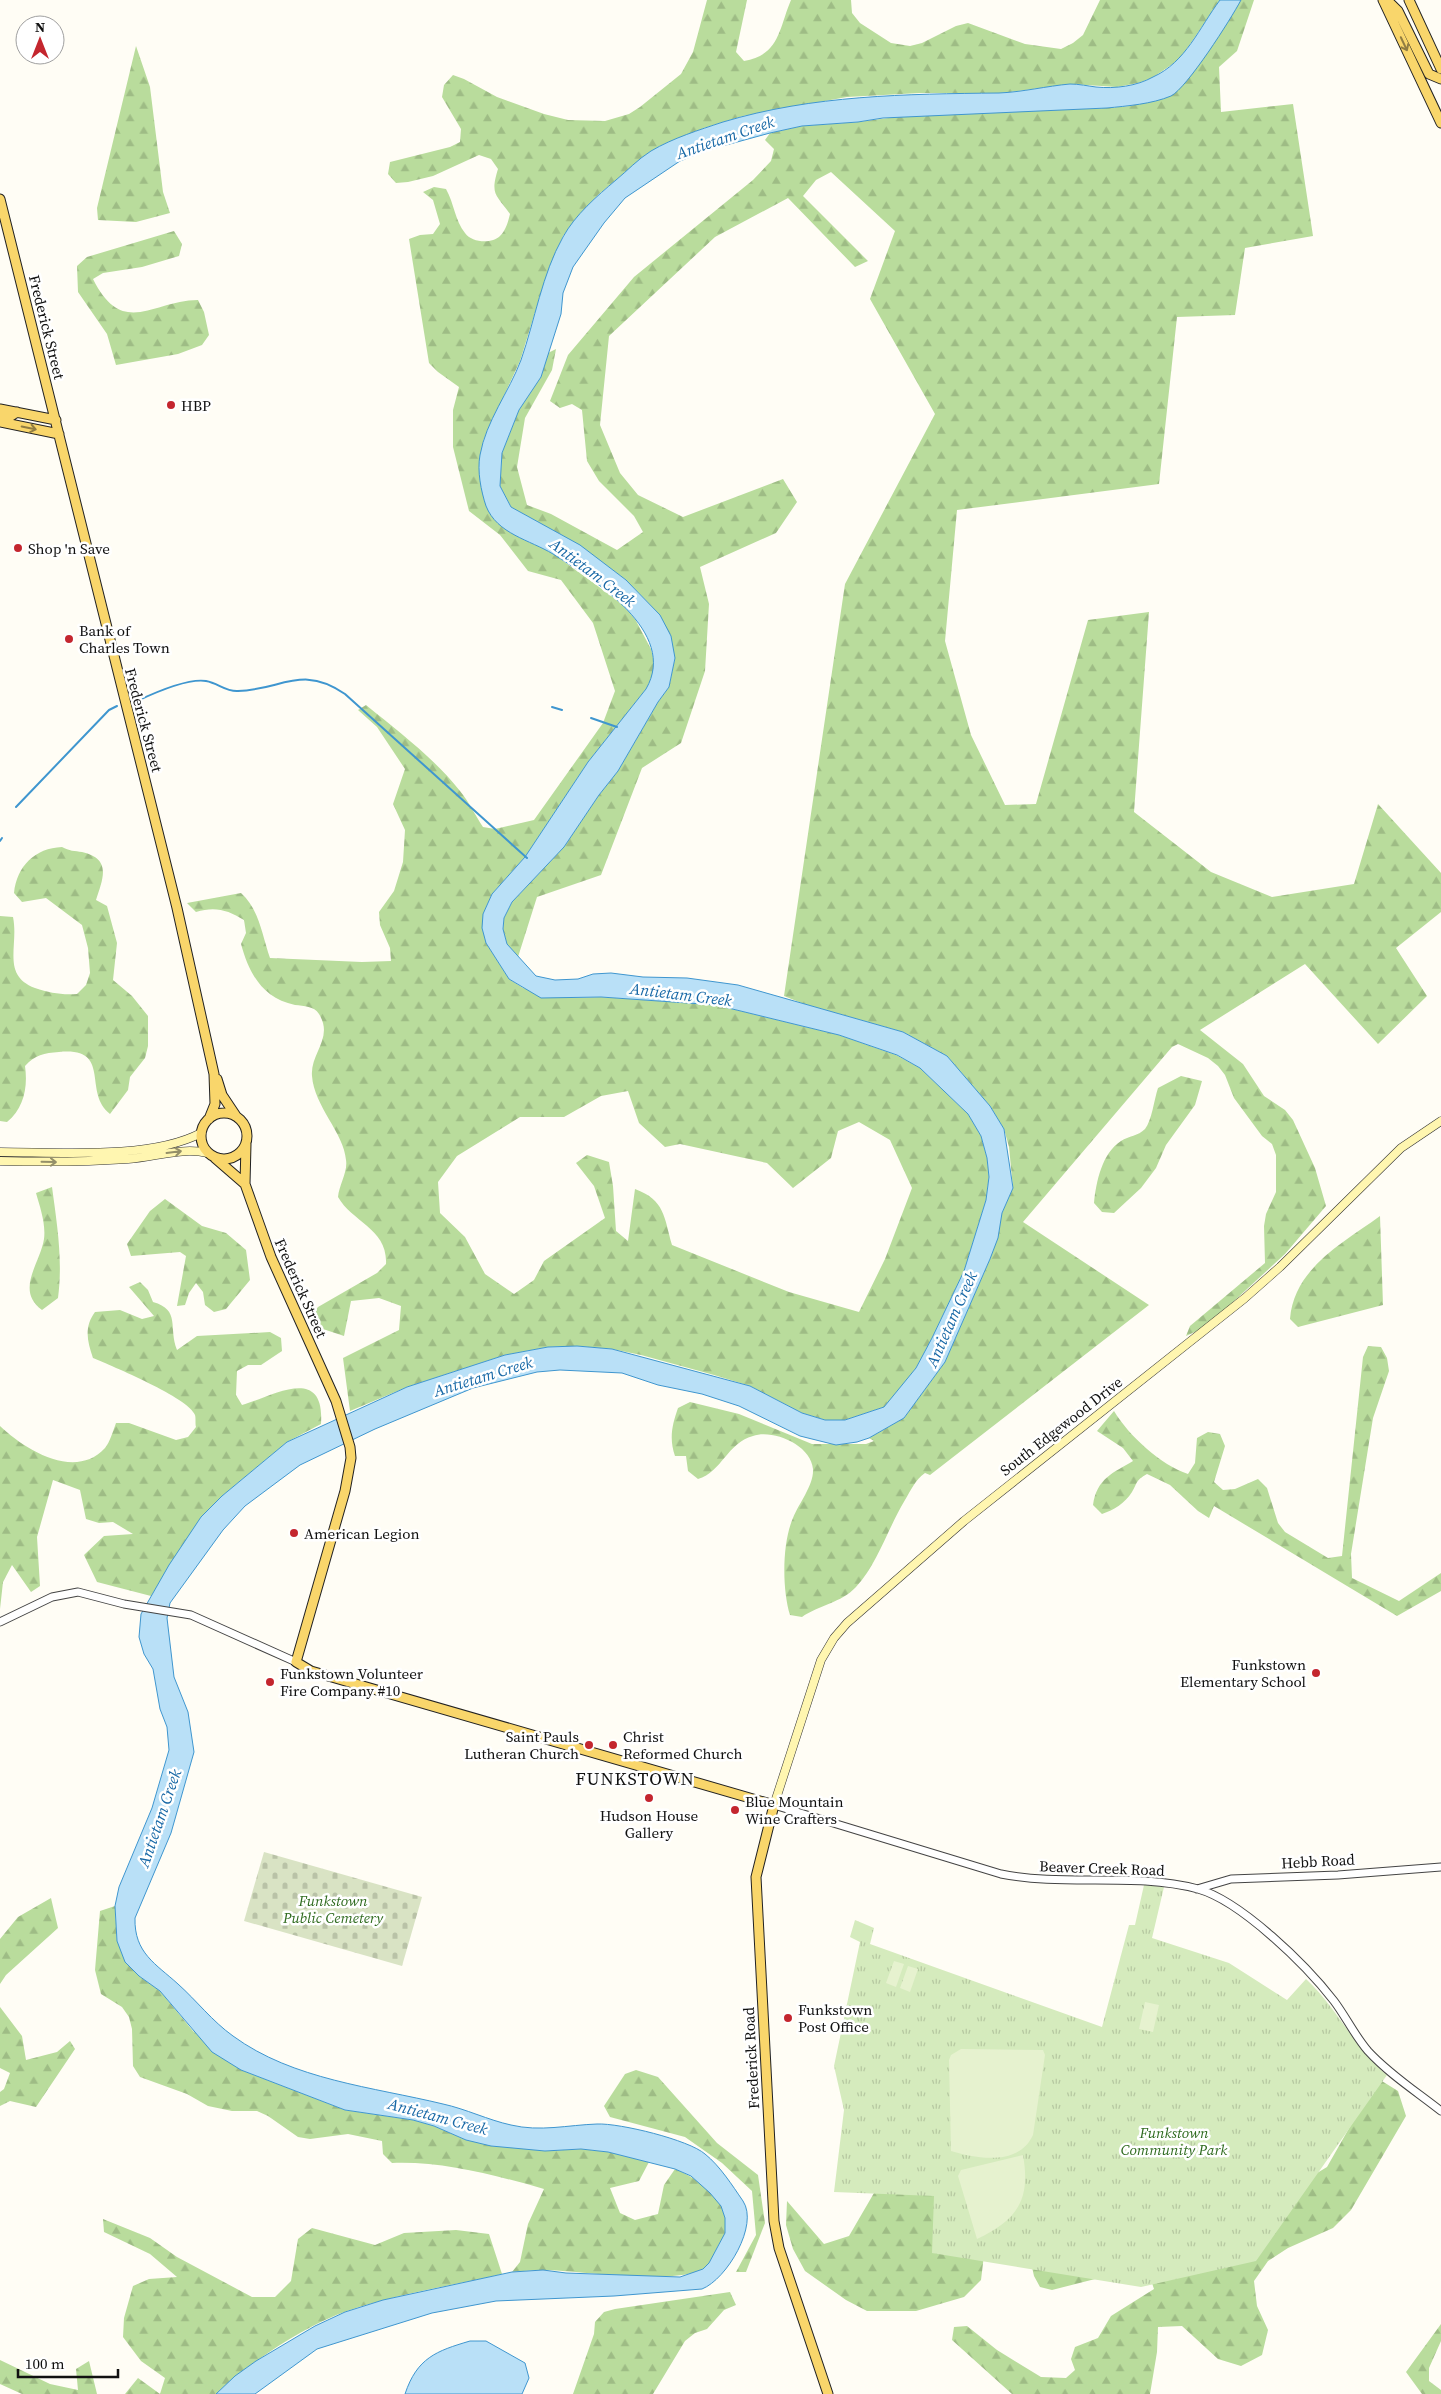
<svg xmlns="http://www.w3.org/2000/svg" width="1441" height="2394" font-family="'Source Serif 4',serif">
	<style>
		.forest { fill: url(#forest-firs); fill-rule: evenodd }
		.cemetery { fill: url(#cemetery-stones) }
		.park { fill: url(#park-tufts) }
		.pitch { fill: #e6f2cf }
		.water { fill: #b9e0f7; stroke: #3f96cf }
		.lines { fill: none; stroke-linecap: round; stroke-linejoin: round }
		.stream { stroke: #3f96cf; stroke-width: 2 }
		.tertiary-casing { stroke: #444; stroke-width: 9 }
		.secondary-casing { stroke: #333; stroke-width: 9 }
		.primary-casing { stroke: #222; stroke-width: 11 }
		.tertiary { stroke: #fff; stroke-width: 7 }
		.secondary { stroke: #fff6b0; stroke-width: 8 }
		.primary { stroke: #f9d66b; stroke-width: 9 }
		.oneway { stroke: #917d42 }
		.oneway2 { stroke: #948f68 }
		.poi-dot { fill: #c4262e; stroke: #fff; stroke-width: 2 }
		.labels { text-anchor: middle; dominant-baseline: central; stroke-width: 5; stroke-linejoin: round; paint-order: stroke }
		.street-label { font-size: 15px; fill: #111; stroke: #fff }
		.poi-label { font-size: 15px; fill: #111; stroke: #fff; text-anchor: start }
		.park-label { font-size: 15px; font-style: italic; fill: #2f6b1f; stroke: #fff }
		.water-label { font-size: 16px; font-style: italic; fill: #1768a6; stroke: #fff }
		.quarter-label { font-size: 18px; letter-spacing: 1px; fill: #111; stroke: #fff }
	</style>
	<defs>
		<pattern id="forest-firs" width="22" height="20" patternUnits="userSpaceOnUse" patternTransform="scale(1.25)"><rect width="22" height="20" fill="#b9dc9c"/><path d="M5 1l3.5 6h-7zM16 11l3.5 6h-7z" fill="#9ebc85"/></pattern>
		<pattern id="cemetery-stones" width="16" height="16" patternUnits="userSpaceOnUse" patternTransform="scale(1.25)"><rect width="16" height="16" fill="#d9e3c4"/><path d="M2 7V4a2 2 0 0 1 4 0v3zM10 15v-3a2 2 0 0 1 4 0v3z" fill="#b9c2a7"/></pattern>
		<pattern id="park-tufts" width="24" height="20" patternUnits="userSpaceOnUse" patternTransform="scale(1.25)"><rect width="24" height="20" fill="#d5ebbd"/><path d="M3 7l-1-3M5 7V3M7 7l1-3M15 17l-1-3M17 17v-4M19 17l1-3" fill="none" stroke="#b6c8a1"/></pattern>
	</defs>
	<rect width="100%" height="100%" fill="#fffdf5"/>
	<path class="forest" d="M707,0H747L736,52L744,61C780,55 779,28 791,0H851L852,13L860,23L891,43L910,46L922,43L956,26L968,23L1025,44L1061,49L1073,43L1083,35L1100,0H1220L1180,59L1152,78L1138,83L1117,87L1070,84L1002,93H920L847,97L743,116L704,128L650,152L599,194L582,212L563,236L541,293L520,361L483,441L494,519L505,529L551,552L621,603L635,619L651,649L655,664L653,678L646,689L588,762L525,857L492,894L483,914L486,943L509,979L523,988L569,998L601,997L716,1005L839,1035L896,1055L920,1068L968,1114L981,1136L987,1158L989,1177L986,1200L964,1271L932,1338L916,1368L900,1389L884,1407L845,1420H825L802,1413L750,1386L714,1375L641,1355L612,1349L577,1346L548,1347L505,1355L407,1387L350,1411L343,1358L399,1330L401,1306L379,1298L351,1301L344,1336L314,1326L311,1316L318,1307L377,1273L386,1264C388,1229 352,1222 338,1197C339,1185 348,1172 346,1160C344,1133 314,1106 312,1076C310,1053 334,1038 319,1014C314,1006 304,1006 295,1005C262,998 249,973 241,944L246,933L244,920C228,910 215,906 196,912L187,903L241,893C259,909 262,935 270,958L362,962L391,961L390,948L380,925L379,912L394,891L403,862L405,830L393,804L405,769L377,727L358,710L366,705C399,732 434,758 460,791C469,802 475,815 483,827L495,829L534,820L603,723L615,691L593,623L561,580L528,571L500,535L469,511L453,447V410L459,387L438,372L429,363L409,239L420,235L433,234L440,224L433,200L423,192L434,187L446,189C454,203 455,221 465,233C472,243 492,244 500,236C506,230 508,222 510,214C496,194 490,195 498,169L491,159L479,155L433,176L408,182L396,183L388,174L390,162L450,147L460,142L461,129L442,97L444,85L453,75L464,79L497,97L544,114L568,120L605,121L629,114L640,107L681,74L693,52ZM628,1091L639,1123L665,1147L680,1144L767,1163L793,1188L831,1158L838,1131L859,1122L890,1140L912,1188L885,1259L859,1312L789,1292L672,1245C664,1217 665,1200 635,1189L628,1241L616,1231L613,1186L609,1162L587,1155L576,1163L594,1186L605,1218L544,1261L534,1280L514,1294L485,1274L465,1237L440,1213L438,1182L457,1156L520,1117H564L601,1096Z
		M1241,0H1254L1237,51L1219,67L1221,112L1293,104L1313,236L1245,248L1235,315L1177,317L1159,484L957,510L945,641L971,735L1005,805L1036,804L1088,620L1149,612L1134,812L1211,872L1272,897L1354,884L1378,804L1441,873V912L1396,948L1427,996L1378,1044L1305,964L1200,1030L1243,1064L1264,1096L1285,1110L1293,1120L1315,1168L1326,1206L1285,1254L1206,1327L1186,1336L1190,1326L1265,1263L1264,1226L1266,1214L1276,1192V1155L1272,1144L1262,1136L1234,1098L1225,1075L1218,1066L1208,1058L1178,1044L1172,1047L1023,1222L1149,1305L930,1475L925,1473C915,1480 911,1490 905,1500C888,1528 878,1563 856,1587C841,1603 819,1605 802,1617L790,1615C782,1589 782,1543 793,1518C799,1503 814,1485 813,1469C811,1445 773,1429 753,1436C727,1443 722,1472 698,1479L688,1471L686,1456H675C669,1439 672,1425 678,1408L690,1402L739,1414L812,1444H866L874,1441L869,1438L904,1418L945,1362L990,1259L1002,1213L1013,1188L1009,1147L1004,1129L990,1106L947,1056L903,1032L804,1004L784,996L845,584L935,414L870,299L895,231L831,172L816,180L803,196L868,261L855,267L788,198L715,237L609,336L600,425L620,473L638,495L683,517L783,479L797,502L776,533L700,567L709,604L705,671L681,743L642,768L601,875L537,897L518,957L507,944L503,929L504,918L512,902L564,847L599,795L618,771L658,702L669,687L675,658L660,615L626,580L580,546L511,507L500,486L502,453L519,410L541,377L548,353L556,349L552,370L525,418L517,467L527,505L551,514L617,550L643,532L634,516L599,481L587,461L582,410L572,404L560,408L550,401L568,355L634,277L753,180L771,161L774,149L765,140L770,133L802,126L858,122L911,115L1107,108L1130,106L1171,95Z
		M136,46L150,87L163,192L170,213L136,222L98,220L97,208Z
		M174,231L182,244L179,256L142,267L103,273L93,279C123,339 153,300 198,300L204,312L209,335L202,345L178,354L116,365L107,334L78,292L77,266L87,257Z
		M62,847C69,851 75,851 82,852C112,859 103,878 96,900L107,906L117,943L113,980L132,996L148,1016V1046L145,1058L130,1077L128,1090L110,1114C82,1092 113,1047 59,1052C44,1053 35,1055 25,1066C28,1087 24,1108 7,1122L0,1121V916L13,917C19,946 1,975 35,988C50,993 61,995 77,994L86,985L90,973L88,948L82,925L46,898L22,902L14,893C17,866 35,848 62,847Z
		M1181,1076L1202,1081L1195,1105L1166,1145L1156,1168L1141,1188L1114,1213L1102,1212L1094,1203C1096,1182 1102,1153 1121,1141C1129,1136 1138,1136 1145,1129C1152,1120 1154,1100 1158,1088Z
		M52,1187C57,1224 63,1260 58,1298L42,1310C15,1290 40,1264 44,1239C46,1224 40,1207 36,1193Z
		M165,1199L202,1226L226,1233L246,1250L250,1280L226,1309L214,1312L205,1305L203,1292L196,1283L189,1293L185,1305L177,1306L186,1256L180,1252L131,1256L127,1244L150,1211Z
		M1380,1216L1383,1305L1298,1327L1290,1319C1294,1268 1343,1243 1380,1216Z
		M140,1282L148,1290L153,1302C181,1310 168,1327 177,1350L197,1336L270,1332L281,1338L282,1351L261,1365H248L237,1371L236,1395L242,1405C272,1397 325,1363 321,1424L287,1442L222,1496L201,1517L151,1596L97,1582L84,1555L104,1536L133,1534L113,1522L99,1523L86,1519L80,1490L53,1480L37,1537L40,1586L31,1592L12,1565L3,1582L0,1609V1426C24,1449 75,1481 105,1448C110,1442 113,1431 116,1423H129L176,1440L188,1437L196,1427C195,1424 196,1418 195,1415C189,1398 112,1366 93,1358C87,1341 84,1327 95,1312L120,1310L142,1319L154,1316L129,1287Z
		M1368,1346L1381,1347L1387,1358L1389,1371L1373,1418L1351,1554L1352,1578L1399,1601L1441,1573V1591L1397,1616L1214,1506L1209,1518L1198,1511L1170,1485L1147,1474C1135,1481 1138,1482 1132,1492C1125,1503 1114,1510 1102,1514L1093,1505C1097,1478 1113,1473 1133,1461L1123,1448L1097,1431L1114,1411C1129,1436 1161,1465 1188,1474L1195,1463L1197,1438L1208,1432L1220,1434L1225,1446L1214,1482L1223,1490L1235,1489L1258,1479L1267,1488L1278,1523L1285,1532L1328,1558L1342,1556L1363,1357Z
		M51,1898L58,1928L6,1975L0,1984V1939L18,1917Z
		M115,1906L117,1941L139,1976L160,1991L193,2031L241,2070L345,2110L413,2120L434,2126L466,2140L545,2151L582,2149L608,2152L649,2162L639,2181L610,2188L620,2213L635,2220L658,2214L664,2185L675,2169C698,2178 732,2203 725,2233C724,2237 720,2242 718,2246C714,2254 711,2263 704,2268C680,2286 575,2270 542,2270C532,2270 522,2271 512,2272L520,2262L528,2224L544,2189C495,2175 442,2161 392,2163L383,2154L382,2141L348,2134L310,2139L298,2137L268,2116L257,2111H232L208,2106L187,2094L140,2077L133,2066L132,2029L129,2017L122,2007L101,1994L95,1970L100,1911Z
		M0,2007L22,2036L26,2060L57,2052L70,2041L75,2049L36,2107L10,2101L0,2106V2092L4,2089L10,2073L0,2068Z
		M1356,2065L1398,2091L1406,2116L1351,2210L1333,2228L1288,2248L1268,2261L1254,2281L1257,2306L1268,2330L1262,2355L1241,2366L1218,2359L1182,2326L1158,2327L1157,2352L1150,2394H1012L952,2340L954,2327L967,2326L997,2350L1041,2377L1066,2378L1075,2370L1071,2359L1075,2347L1098,2338L1111,2316L1154,2289L1150,2277L1099,2278L1052,2290L1040,2287L1034,2276L1026,2241L1289,2190L1327,2167L1352,2123Z
		M636,2070L658,2077L717,2143L758,2175L765,2223L746,2272H736L756,2235L752,2191L722,2163L685,2137L610,2117L604,2106L625,2074Z
		M922,2180L984,2255L981,2280L964,2297L916,2311H867L846,2300L805,2271L793,2249L786,2225L787,2201L824,2244L849,2236L874,2193Z
		M103,2219L150,2238L177,2257L252,2297H275L291,2281L298,2239L312,2228L375,2245L404,2233L456,2230L489,2234L502,2274C450,2286 397,2294 347,2311C306,2325 247,2364 216,2394H125L138,2378L160,2394L165,2378L141,2361L123,2337L124,2318L133,2286L149,2279L177,2277L150,2254L104,2232Z
		M730,2292L736,2305L724,2310L707,2329L695,2333L685,2341L653,2394H573L594,2334L595,2322L604,2312L615,2309Z
		M1441,2324V2341L1429,2368V2381L1441,2390V2394H1422L1406,2372Z
		M0,2360L50,2384L78,2390L76,2369L89,2361L97,2394H22L0,2384Z"/>
	<path class="cemetery" d="M264,1852L422,1897L402,1966L244,1921Z"/>
	<path class="park" d="M1144,1885L1164,1887L1152,1938L1229,1963L1287,2000L1306,1979C1337,2008 1354,2047 1387,2075L1256,2261L1141,2287L932,2253L934,2196L834,2192L844,2110L834,2066L860,1942L850,1937L855,1920L874,1928L870,1944L1102,2027L1129,1925H1135Z"/>
	<path class="pitch" d="M894,1961L904,1964L896,1987L886,1983Z
		M908,1966L918,1969L910,1992L900,1988Z
		M1145,2002L1159,2005L1153,2032L1139,2029Z
		M961,2049L1043,2050L1045,2055L1033,2135C1019,2166 977,2159 951,2151L949,2060L951,2055Z
		M1023,2155C1031,2200 1017,2220 977,2239L958,2176L961,2170Z"/>
	<path class="water" d="M1220,0H1241C1231,19 1187,88 1171,96C1152,104 1127,106 1107,108L883,118L858,122L802,126L770,133L708,150L680,161L625,198L604,223L573,267L563,293L561,314L541,377L519,410L502,453L500,486L511,507L580,545L626,580L660,615L671,636L675,658L669,687L658,702L618,771L599,795L564,847L512,902L504,918L503,929L507,944L536,976L555,980L578,979L593,974L611,973L643,977L687,978L738,985L903,1032L947,1056L990,1106L1004,1129L1013,1188L1002,1213L998,1238L990,1259L945,1362L904,1418L869,1438L857,1442L836,1445L800,1436L739,1406L702,1394L658,1385L622,1373L560,1370L537,1372L473,1388L375,1429L300,1465L245,1506L223,1530L170,1603L167,1618L174,1677L188,1712L194,1752L171,1833L135,1918C134,1953 156,1964 178,1984C197,2001 212,2021 233,2036C293,2080 373,2087 443,2104C466,2109 488,2120 511,2125C540,2132 568,2125 597,2124C620,2123 689,2140 705,2154C720,2166 732,2185 743,2201C759,2225 727,2279 702,2289L614,2296L496,2301L432,2313L317,2349L255,2394H216L235,2376L256,2361L315,2326L345,2312L383,2300L512,2272L543,2270L566,2273L680,2277L703,2269L709,2263L725,2233V2218L721,2206L710,2193L691,2176L675,2169L608,2152L581,2149L545,2151L491,2146L466,2140L434,2126L413,2120L345,2110L241,2070L212,2052L160,1991L139,1976L125,1962L117,1941L115,1906L119,1887L152,1808L169,1750L167,1727L160,1709L153,1669L144,1654L139,1637L141,1614L169,1565L201,1517L222,1496L287,1442L407,1387L505,1355L548,1347L577,1346L612,1349L750,1386L802,1413L825,1420H845L884,1407L916,1368L932,1338L964,1271L986,1200L989,1177L987,1158L981,1136L968,1114L920,1068L897,1055L839,1035L716,1005L601,997L541,998L509,979L486,943L482,928L483,914L492,894L525,857L588,762L646,689C679,632 594,580 553,554C530,540 497,534 486,506C481,491 477,471 480,455C486,421 509,392 521,360C535,320 542,274 563,237C575,215 597,196 616,180C627,171 638,159 651,151C673,138 699,130 723,122C813,95 906,94 999,93C1023,92 1047,86 1070,84C1079,84 1088,86 1096,87C1115,89 1137,86 1153,77C1186,62 1199,28 1220,0Z
		M470,2341H486L525,2363L529,2378L522,2394H405C417,2358 436,2351 470,2341Z"/>
	<g class="lines">
		<path class="stream" d="M137,701C154,693 187,678 206,681C218,683 226,692 238,691C281,690 302,664 345,694L527,858
			M552,707L562,710
			M591,718L617,727
			M16,807L109,710L117,706
			M0,841L2,838"/>
		<g class="tertiary-casing">
			<path id="tertiary" d="M0,1622L52,1597L78,1592L124,1604L191,1615L296,1662
				M774,1805L1001,1874C1066,1887 1133,1872 1198,1889C1241,1901 1306,1965 1334,2001C1346,2017 1355,2036 1368,2051C1389,2074 1417,2092 1441,2111
				M1197,1889L1231,1879L1338,1875L1441,1867"/>
		</g>
		<g class="secondary-casing">
			<path id="secondary" d="M0,1152C57,1152 150,1160 201,1133
				M0,1161C43,1162 85,1162 128,1159C156,1157 181,1147 208,1153
				M774,1805L821,1660L834,1638L847,1623L964,1521L1245,1298L1280,1267L1401,1148L1441,1121"/>
		</g>
		<g class="primary-casing">
			<path id="primary" d="M1383,0L1441,123
				M1387,0L1398,11L1429,74L1441,79
				M1409,0L1441,69
				M0,199L177,908L214,1074L215,1104L209,1119
				M0,409L56,420
				M0,415L11,416L17,412
				M0,422L59,434
				M217,1079L222,1095L236,1116
				M201 1136a23 23 0 1 1 46 0a23 23 0 1 1-46 0Z
				M246,1144L245,1184L271,1257L336,1401L350,1447L351,1458L345,1491L296,1662L311,1671L774,1805L756,1877L774,2221L779,2248L828,2394
				M215,1158L245,1184"/>
		</g>
		<use href="#tertiary" class="tertiary"/>
		<use href="#secondary" class="secondary"/>
		<use href="#primary" class="primary"/>
	</g>
	<defs><path id="oneway-shaft" d="M-6 0H5M1.5-3L5.5 0L1.5 3" fill="none" stroke-width="1.6" stroke-linecap="round" stroke-linejoin="round" transform="scale(1.25)"/></defs>
	<g class="oneway">
		<use href="#oneway-shaft" transform="translate(1404 44) rotate(65)"/>
		<use href="#oneway-shaft" transform="translate(29 428) rotate(12)"/>
	</g>
	<g class="oneway2">
		<use href="#oneway-shaft" transform="translate(174 1152) rotate(-7)"/>
		<use href="#oneway-shaft" transform="translate(49 1162) rotate(1)"/>
	</g>
	<g class="poi-dot">
		<circle cx="171" cy="405" r="5"/>
		<circle cx="18" cy="548" r="5"/>
		<circle cx="69" cy="639" r="5"/>
		<circle cx="294" cy="1533" r="5"/>
		<circle cx="1316" cy="1673" r="5"/>
		<circle cx="270" cy="1682" r="5"/>
		<circle cx="589" cy="1745" r="5"/>
		<circle cx="613" cy="1745" r="5"/>
		<circle cx="649" cy="1798" r="5"/>
		<circle cx="735" cy="1810" r="5"/>
		<circle cx="788" cy="2018" r="5"/>
	</g>
	<g class="labels">
		<g class="street-label">
			<text transform="translate(47 327) rotate(76)">Frederick Street</text>
			<text transform="translate(144 720) rotate(75)">Frederick Street</text>
			<text transform="translate(301 1288) rotate(66)">Frederick Street</text>
			<text transform="translate(1061 1426) rotate(-38)">South Edgewood Drive</text>
			<text transform="translate(1318 1861) rotate(-3)">Hebb Road</text>
			<text transform="translate(1102 1868) rotate(2)">Beaver Creek Road</text>
			<text transform="translate(751 2058) rotate(-93)">Frederick Road</text>
		</g>
		<g class="poi-label">
			<text x="181" y="405">HBP</text>
			<text x="28" y="548">Shop 'n Save</text>
			<text x="79" y="630">Bank of<tspan x="79" dy="17">Charles Town</tspan></text>
			<text x="304" y="1533">American Legion</text>
			<text x="1306" y="1664" text-anchor="end">Funkstown<tspan x="1306" dy="17">Elementary School</tspan></text>
			<text x="280" y="1673">Funkstown Volunteer<tspan x="280" dy="17">Fire Company #10</tspan></text>
			<text x="579" y="1736" text-anchor="end">Saint Pauls<tspan x="579" dy="17">Lutheran Church</tspan></text>
			<text x="623" y="1736">Christ<tspan x="623" dy="17">Reformed Church</tspan></text>
			<text x="745" y="1801">Blue Mountain<tspan x="745" dy="17">Wine Crafters</tspan></text>
			<text x="649" y="1815" text-anchor="middle">Hudson House<tspan x="649" dy="17">Gallery</tspan></text>
			<text x="798" y="2009">Funkstown<tspan x="798" dy="17">Post Office</tspan></text>
		</g>
		<g class="park-label">
			<text x="333" y="1900">Funkstown<tspan x="333" dy="17">Public Cemetery</tspan></text>
			<text x="1174" y="2132">Funkstown<tspan x="1174" dy="17">Community Park</tspan></text>
		</g>
		<g class="water-label">
			<text transform="translate(725 137) rotate(-19)">Antietam Creek</text>
			<text transform="translate(593 572) rotate(37)">Antietam Creek</text>
			<text transform="translate(681 994) rotate(7)">Antietam Creek</text>
			<text transform="translate(951 1319) rotate(-66)">Antietam Creek</text>
			<text transform="translate(483 1376) rotate(-17)">Antietam Creek</text>
			<text transform="translate(159 1818) rotate(-71)">Antietam Creek</text>
			<text transform="translate(438 2116) rotate(15)">Antietam Creek</text>
		</g>
		<g class="quarter-label">
			<text x="635" y="1778">FUNKSTOWN</text>
		</g>
	</g>
	<g transform="translate(40 40)"><circle r="24" fill="#ffffff" stroke="#a0a0a0"/>
	<path d="M0-4L9 19L0 12L-9 19Z" fill="#c4262e"/>
	<text y="-8" font-size="14" font-weight="bold" text-anchor="middle" fill="#111111">N</text>
	</g>
	<path d="M18 2369v8h100v-8" fill="none" stroke="#111111" stroke-width="2.5"/>
	<text x="25" y="2369" font-size="15" fill="#111111" stroke="#ffffff" stroke-width="4" paint-order="stroke">100 m</text>
</svg>
